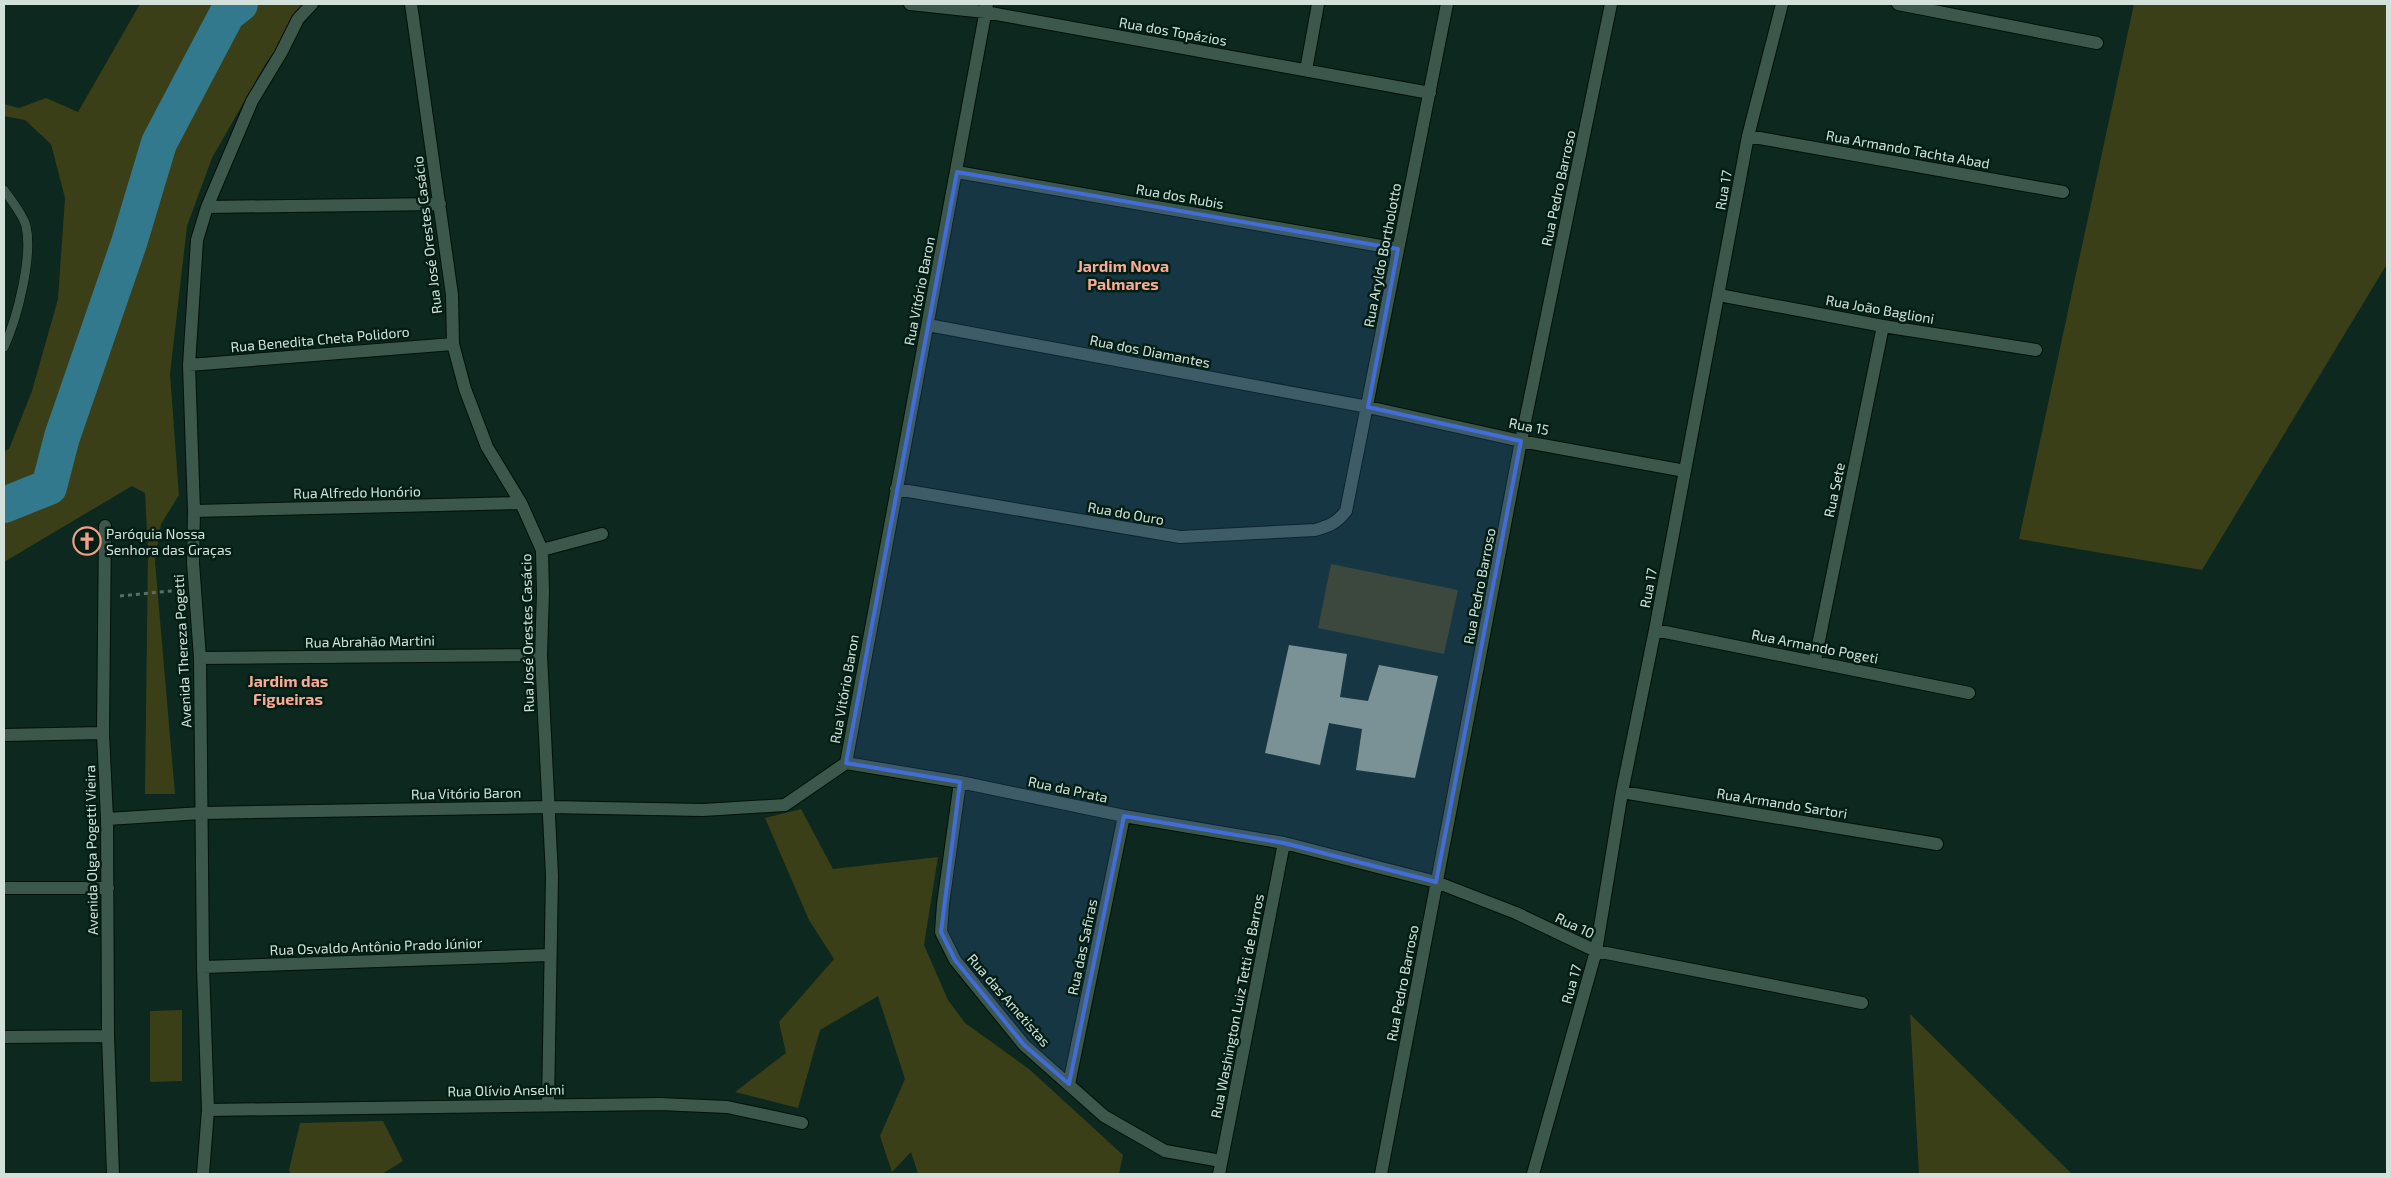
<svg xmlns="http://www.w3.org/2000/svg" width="2391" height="1178" font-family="'Exo 2',sans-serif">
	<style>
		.green { fill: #3b3f18 }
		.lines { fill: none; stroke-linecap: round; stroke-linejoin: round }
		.river { stroke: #32798d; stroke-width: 36 }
		.building { fill: #899c85 }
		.service-casing { stroke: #001108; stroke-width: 10 }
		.minor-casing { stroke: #001108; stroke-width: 14 }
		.path { stroke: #586f67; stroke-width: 3; stroke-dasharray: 4 4; stroke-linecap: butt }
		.service { stroke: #3c584c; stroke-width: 9 }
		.minor { stroke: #3c584c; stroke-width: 12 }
		.marked { fill: #416cd9; fill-opacity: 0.2; stroke: #416cd9; stroke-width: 4; stroke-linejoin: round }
		.labels { text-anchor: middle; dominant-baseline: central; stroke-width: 5; stroke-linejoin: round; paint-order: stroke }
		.street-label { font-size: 14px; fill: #d2e2db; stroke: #031f15 }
		.poi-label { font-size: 14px; fill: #d2e2db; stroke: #031f15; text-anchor: start }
		.quarter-label { font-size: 16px; font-weight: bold; fill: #fbab95; stroke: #031f15 }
	</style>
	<rect width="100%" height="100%" fill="#0c281f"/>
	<path class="green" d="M140,4H310L266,63L212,158L187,226L170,374L179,495L161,524L155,562L175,794H145L148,549L145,493L132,486L4,562V451L9,449L32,391L58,299L65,198L51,144L25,120L4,116V104L19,108L46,98L78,112Z
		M2134,4H2387V264L2202,570L2019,539Z
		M1331,564L1458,590L1444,654L1318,628Z
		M801,809L833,869L938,857L924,945L948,1000L965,1023L1029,1069L1123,1155L1119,1174H918L911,1152L892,1172L880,1136L905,1079L878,996L820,1030L798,1108L735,1092L786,1053L779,1022L834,959L809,920L765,818Z
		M182,1010V1081L150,1082V1011Z
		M1910,1014L2072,1174H1919Z
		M383,1121L403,1161L382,1174H291L289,1170L300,1123Z"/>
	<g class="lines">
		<path class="river" d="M4,505L49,487L62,437L129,243L159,143L227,14L240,4"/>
	</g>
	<path class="building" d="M1289,645L1347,654L1340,697L1368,701L1379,665L1438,676L1415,778L1356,770L1362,729L1329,723L1320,765L1265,753Z"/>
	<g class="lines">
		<g class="service-casing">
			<path id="service" d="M4,190C11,200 23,215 26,226C33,257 17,319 4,347"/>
		</g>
		<g class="minor-casing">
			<path id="minor" d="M411,4L452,295L453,344L465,389L487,447L521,503L542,550L543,593L541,655L552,876L548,1104
				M910,4L985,12L1430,93
				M1898,4L2097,43
				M1306,70L1318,4
				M1748,136L2063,192
				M957,172L1398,249
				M207,207L440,204
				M1719,295L1883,326L2036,350
				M928,325L1368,407L1521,441L1685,471
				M189,365L453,344
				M896,489L1180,537L1315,530C1329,526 1337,523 1346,511L1447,4
				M194,511L521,503
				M105,526L103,733L107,819L108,1036L113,1174
				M542,550L602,534
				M1655,630L1969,693
				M200,658L541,655
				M1815,660L1883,326
				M4,735L103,733
				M846,763L960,782L1124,816L1284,843L1436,882L1516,913L1596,951L1862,1003
				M960,782L943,904L941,932L955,960L1024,1045L1104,1116L1165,1151L1221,1161
				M1622,792L1937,844
				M107,819L202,813L549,807L703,810L785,805L846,763L987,4
				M4,888H108
				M203,967L550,955
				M4,1037L108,1036
				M1069,1084L1124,816
				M208,1110L660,1104L727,1107L802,1123
				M203,1174L208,1110L203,967L200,658L193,563L194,511L189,365L197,240L207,207L252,101L281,53L298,19L312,4
				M1219,1174L1284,843
				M1381,1174L1521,441L1611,4
				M1533,1174L1596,951L1622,792L1655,630L1748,136L1782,4"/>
		</g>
		<path class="path" d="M120,596L181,590"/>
		<use href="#service" class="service"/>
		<use href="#minor" class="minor"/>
	</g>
	<path class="marked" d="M957,172L1398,249L1368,407L1521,441L1436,882L1284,843L1124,816L1069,1084L1024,1045L955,960L941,932L960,782L846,763Z"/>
	<defs>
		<g id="church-ring" transform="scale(1.4375)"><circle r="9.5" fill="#031f15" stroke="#f49e87" stroke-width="1.5"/><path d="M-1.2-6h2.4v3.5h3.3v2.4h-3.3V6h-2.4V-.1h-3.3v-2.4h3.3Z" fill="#f49e87"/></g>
	</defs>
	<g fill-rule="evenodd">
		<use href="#church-ring" x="87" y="541"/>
	</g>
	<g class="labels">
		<g class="street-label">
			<text transform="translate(1173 31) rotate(10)">Rua dos Topázios</text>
			<text transform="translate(1908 149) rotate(10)">Rua Armando Tachta Abad</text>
			<text transform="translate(1558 188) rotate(-78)">Rua Pedro Barroso</text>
			<text transform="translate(1723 190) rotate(-80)">Rua 17</text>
			<text transform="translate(1180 196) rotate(10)">Rua dos Rubis</text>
			<text transform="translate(427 235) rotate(-97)">Rua José Orestes Casácio</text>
			<text transform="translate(1382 255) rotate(-79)">Rua Aryldo Bortholotto</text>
			<text transform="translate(919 291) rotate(-79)">Rua Vitório Baron</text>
			<text transform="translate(1880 309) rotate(10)">Rua João Baglioni</text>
			<text transform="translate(320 339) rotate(-5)">Rua Benedita Cheta Polidoro</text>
			<text transform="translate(1150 351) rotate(11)">Rua dos Diamantes</text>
			<text transform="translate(1529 426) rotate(11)">Rua 15</text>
			<text transform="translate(1834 490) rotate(-78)">Rua Sete</text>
			<text transform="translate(357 492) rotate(-1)">Rua Alfredo Honório</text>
			<text transform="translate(1126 513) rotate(10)">Rua do Ouro</text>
			<text transform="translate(1479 586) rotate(-79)">Rua Pedro Barroso</text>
			<text transform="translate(1648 588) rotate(-79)">Rua 17</text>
			<text transform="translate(527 633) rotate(-91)">Rua José Orestes Casácio</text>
			<text transform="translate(370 641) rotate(-1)">Rua Abrahão Martini</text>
			<text transform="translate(1815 646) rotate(11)">Rua Armando Pogeti</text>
			<text transform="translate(182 651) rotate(-93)">Avenida Thereza Pogetti</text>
			<text transform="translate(844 689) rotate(-80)">Rua Vitório Baron</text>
			<text transform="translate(1068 789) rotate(12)">Rua da Prata</text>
			<text transform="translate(466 793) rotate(-1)">Rua Vitório Baron</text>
			<text transform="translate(1782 803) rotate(9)">Rua Armando Sartori</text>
			<text transform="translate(91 850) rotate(-91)">Avenida Olga Pogetti Vieira</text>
			<text transform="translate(1575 925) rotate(25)">Rua 10</text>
			<text transform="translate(376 946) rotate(-2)">Rua Osvaldo Antônio Prado Júnior</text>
			<text transform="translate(1082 947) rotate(-78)">Rua das Safiras</text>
			<text transform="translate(1402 983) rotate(-79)">Rua Pedro Barroso</text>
			<text transform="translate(1571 984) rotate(-74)">Rua 17</text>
			<text transform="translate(1009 1000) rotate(49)">Rua das Ametistas</text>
			<text transform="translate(1237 1006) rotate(-79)">Rua Washington Luiz Tetti de Barros</text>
			<text transform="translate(506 1090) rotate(-1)">Rua Olívio Anselmi</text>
		</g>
		<g class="poi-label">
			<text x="106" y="533">Paróquia Nossa<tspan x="106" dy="16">Senhora das Graças</tspan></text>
		</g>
		<g class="quarter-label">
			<text x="1123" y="265">Jardim Nova<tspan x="1123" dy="18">Palmares</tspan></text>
			<text x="288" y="680">Jardim das<tspan x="288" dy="18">Figueiras</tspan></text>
		</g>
	</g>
	<rect width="2391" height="1178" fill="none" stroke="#d2e2db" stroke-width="10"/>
</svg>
